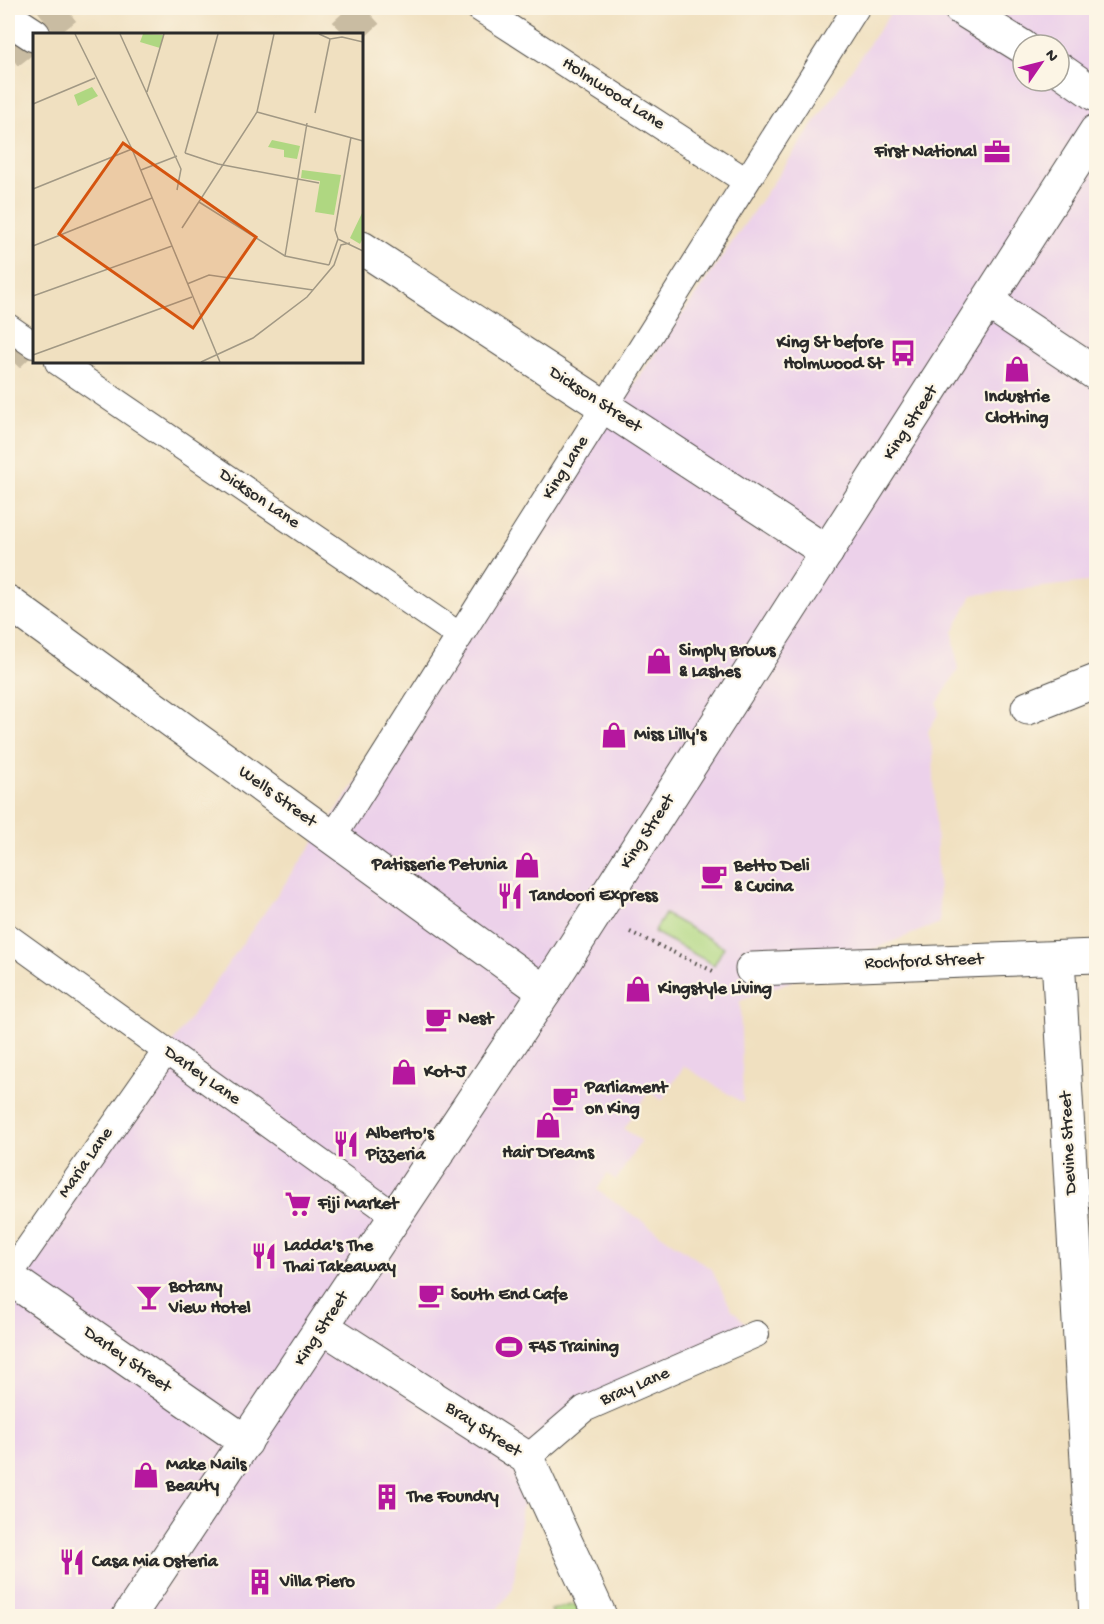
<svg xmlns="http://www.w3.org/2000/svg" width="1104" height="1624" font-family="'Gochi Hand',sans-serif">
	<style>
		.built { fill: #ecd1ea; fill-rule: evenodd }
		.green { fill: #afd781; stroke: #6d8156; stroke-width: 1.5 }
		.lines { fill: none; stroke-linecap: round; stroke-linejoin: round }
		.highway-tunnel { stroke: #c9bca2; stroke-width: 33; stroke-dasharray: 33 16; stroke-linecap: butt }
		.lane-casing { stroke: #494641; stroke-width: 28 }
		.street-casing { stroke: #494641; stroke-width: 35 }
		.highway-casing { stroke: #494641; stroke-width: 35 }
		.path { stroke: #494641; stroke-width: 4; stroke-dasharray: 1.5 4.5; stroke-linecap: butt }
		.lane { stroke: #fff; stroke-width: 26 }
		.street { stroke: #fff; stroke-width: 33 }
		.highway { stroke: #fff; stroke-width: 33 }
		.labels { text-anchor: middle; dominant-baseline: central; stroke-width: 4.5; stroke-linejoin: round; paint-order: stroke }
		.street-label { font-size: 18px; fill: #2b2b2b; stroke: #fcf5e5 }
		.poi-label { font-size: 18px; font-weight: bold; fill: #2b2b2b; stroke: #fcf5e5; text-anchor: start }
		.inset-road { fill: none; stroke: #a19884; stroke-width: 1.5 }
		.view { fill: #d5540f; fill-opacity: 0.15; stroke: #d5540f; stroke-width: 3 }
		.inset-edge { fill: none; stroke: #2b2b2b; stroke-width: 3 }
	</style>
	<rect width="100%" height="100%" fill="#fcf5e5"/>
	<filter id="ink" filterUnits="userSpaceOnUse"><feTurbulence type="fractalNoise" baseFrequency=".0167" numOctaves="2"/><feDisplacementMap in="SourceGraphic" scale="12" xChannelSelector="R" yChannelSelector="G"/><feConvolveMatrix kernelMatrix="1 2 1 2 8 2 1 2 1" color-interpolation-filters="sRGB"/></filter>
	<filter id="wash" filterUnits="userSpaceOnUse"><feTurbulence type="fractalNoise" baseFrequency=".008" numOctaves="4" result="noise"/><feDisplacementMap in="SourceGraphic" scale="24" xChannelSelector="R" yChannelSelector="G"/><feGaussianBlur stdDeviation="1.35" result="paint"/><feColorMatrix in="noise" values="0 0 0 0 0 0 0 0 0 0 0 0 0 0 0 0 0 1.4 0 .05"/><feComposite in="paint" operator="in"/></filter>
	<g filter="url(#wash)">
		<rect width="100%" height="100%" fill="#f0e0c0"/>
		<path class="built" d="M894,8H1096V581L972,595L953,632L958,670L937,704L939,713L928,731L933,753L940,923L740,1001L743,1103L684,1066L662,1100L649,1092L624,1129L641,1141L616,1180L607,1174L597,1190L711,1269L731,1308L756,1334L584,1409L527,1458L513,1589L492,1616H8V1275L460,636ZM1023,45H1059V81H1023Z"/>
		<path class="green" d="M665,914L724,947L714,965L654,932Z
			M571,1605H578L591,1616H554L551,1610Z"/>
	</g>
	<g filter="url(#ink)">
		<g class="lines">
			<path class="highway-tunnel" d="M344,34L372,8
				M8,53L66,8
				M8,356L34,331"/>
			<g class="lane-casing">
				<path id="lane" d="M479,8L746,181
					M8,327L34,345
					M58,362L460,636
					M333,837L856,8
					M8,937L395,1216
					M8,1277L166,1051
					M527,1458L584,1409L756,1334"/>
			</g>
			<g class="street-casing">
				<path id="street" d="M960,8L1023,47
					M8,18L34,35
					M1059,69L1096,95
					M362,248L827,552
					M988,302L1096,374
					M8,602L545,992
					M1028,708L1096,681
					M1058,958L1096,1616
					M752,969L1096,956
					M8,1277L246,1442
					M323,1327L527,1458L600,1616"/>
			</g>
			<g class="highway-casing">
				<path id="highway" d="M129,1616L545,992L1096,131"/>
			</g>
			<path class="path" d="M630,932L713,971"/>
			<use href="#lane" class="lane"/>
			<use href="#street" class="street"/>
			<use href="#highway" class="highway"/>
		</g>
	</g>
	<defs>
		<g id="office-bare" transform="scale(2.07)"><path d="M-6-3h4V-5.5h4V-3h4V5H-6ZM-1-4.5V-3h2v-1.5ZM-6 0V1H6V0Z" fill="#b5179e" stroke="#fcf5e5" stroke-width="2.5" paint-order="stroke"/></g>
		<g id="bus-bare" transform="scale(2.07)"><path d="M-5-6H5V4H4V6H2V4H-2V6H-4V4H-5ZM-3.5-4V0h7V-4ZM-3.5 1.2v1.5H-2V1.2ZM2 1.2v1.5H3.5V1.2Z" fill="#b5179e" stroke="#fcf5e5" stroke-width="2.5" paint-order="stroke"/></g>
		<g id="shop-bare" transform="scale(2.07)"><path d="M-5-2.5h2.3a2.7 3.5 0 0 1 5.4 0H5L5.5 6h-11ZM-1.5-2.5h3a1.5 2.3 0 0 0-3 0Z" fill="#b5179e" stroke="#fcf5e5" stroke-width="2.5" paint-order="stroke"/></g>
		<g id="cafe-bare" transform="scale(2.07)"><path d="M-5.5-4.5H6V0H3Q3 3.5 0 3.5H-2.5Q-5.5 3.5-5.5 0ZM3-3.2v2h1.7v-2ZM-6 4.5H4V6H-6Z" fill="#b5179e" stroke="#fcf5e5" stroke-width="2.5" paint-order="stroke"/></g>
		<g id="restaurant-bare" transform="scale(2.07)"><path d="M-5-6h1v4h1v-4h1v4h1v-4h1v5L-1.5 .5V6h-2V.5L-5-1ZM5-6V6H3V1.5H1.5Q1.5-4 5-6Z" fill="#b5179e" stroke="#fcf5e5" stroke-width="2.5" paint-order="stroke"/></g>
		<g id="supermarket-bare" transform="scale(2.07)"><path d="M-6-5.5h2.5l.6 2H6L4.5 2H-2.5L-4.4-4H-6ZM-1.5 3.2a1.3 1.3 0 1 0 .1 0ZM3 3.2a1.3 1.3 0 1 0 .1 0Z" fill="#b5179e" stroke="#fcf5e5" stroke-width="2.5" paint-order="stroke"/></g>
		<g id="bar-bare" transform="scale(2.07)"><path d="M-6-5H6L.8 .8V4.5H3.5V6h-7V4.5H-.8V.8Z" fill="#b5179e" stroke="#fcf5e5" stroke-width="2.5" paint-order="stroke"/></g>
		<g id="stadium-bare" transform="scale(2.07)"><path d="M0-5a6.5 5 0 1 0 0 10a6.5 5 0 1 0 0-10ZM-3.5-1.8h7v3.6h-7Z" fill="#b5179e" stroke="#fcf5e5" stroke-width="2.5" paint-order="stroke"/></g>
		<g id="building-bare" transform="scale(2.07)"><path d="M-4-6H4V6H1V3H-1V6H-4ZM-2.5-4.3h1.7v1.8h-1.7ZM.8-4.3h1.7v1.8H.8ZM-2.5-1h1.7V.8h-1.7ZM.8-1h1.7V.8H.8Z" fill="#b5179e" stroke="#fcf5e5" stroke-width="2.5" paint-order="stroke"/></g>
	</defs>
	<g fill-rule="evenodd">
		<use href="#office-bare" x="997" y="152"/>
		<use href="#bus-bare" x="903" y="353"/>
		<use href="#shop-bare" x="1017" y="369"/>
		<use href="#shop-bare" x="659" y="661"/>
		<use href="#shop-bare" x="614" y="735"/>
		<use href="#shop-bare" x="527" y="865"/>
		<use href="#cafe-bare" x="714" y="876"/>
		<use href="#restaurant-bare" x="510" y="896"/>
		<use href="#shop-bare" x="638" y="989"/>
		<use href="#cafe-bare" x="438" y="1019"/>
		<use href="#shop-bare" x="404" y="1072"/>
		<use href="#cafe-bare" x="565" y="1098"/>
		<use href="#shop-bare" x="548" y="1125"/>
		<use href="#restaurant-bare" x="346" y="1144"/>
		<use href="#supermarket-bare" x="298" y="1204"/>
		<use href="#restaurant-bare" x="264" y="1256"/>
		<use href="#cafe-bare" x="431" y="1295"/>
		<use href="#bar-bare" x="149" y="1297"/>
		<use href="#stadium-bare" x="509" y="1347"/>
		<use href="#shop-bare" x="146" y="1475"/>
		<use href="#building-bare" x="387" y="1497"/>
		<use href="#restaurant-bare" x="72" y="1562"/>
		<use href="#building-bare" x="260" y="1582"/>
	</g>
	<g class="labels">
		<g class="street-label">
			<text transform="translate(613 94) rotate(33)">Holmwood Lane</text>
			<text transform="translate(595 400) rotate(33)">Dickson Street</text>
			<text transform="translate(911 423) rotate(-57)">King Street</text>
			<text transform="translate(566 468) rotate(-58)">King Lane</text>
			<text transform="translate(259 499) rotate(34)">Dickson Lane</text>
			<text transform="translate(277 797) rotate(36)">Wells Street</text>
			<text transform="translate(648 832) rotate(-57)">King Street</text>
			<text transform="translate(924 962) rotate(-2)">Rochford Street</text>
			<text transform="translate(202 1076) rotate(35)">Darley Lane</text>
			<text transform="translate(1069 1143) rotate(-93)">Devine Street</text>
			<text transform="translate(86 1163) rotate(-55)">Maria Lane</text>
			<text transform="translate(322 1329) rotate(-57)">King Street</text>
			<text transform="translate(127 1360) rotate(35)">Darley Street</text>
			<text transform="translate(635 1387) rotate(-23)">Bray Lane</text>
			<text transform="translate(483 1430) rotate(33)">Bray Street</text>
		</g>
		<g class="poi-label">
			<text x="977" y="152" text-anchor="end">First National</text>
			<text x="883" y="343" text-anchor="end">King St before<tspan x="883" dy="21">Holmwood St</tspan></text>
			<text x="1017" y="397" text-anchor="middle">Industrie<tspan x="1017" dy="21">Clothing</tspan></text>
			<text x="679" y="651">Simply Brows<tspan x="679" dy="21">&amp; Lashes</tspan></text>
			<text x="634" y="735">Miss Lilly's</text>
			<text x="507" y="865" text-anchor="end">Patisserie Petunia</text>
			<text x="734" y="866">Betto Deli<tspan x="734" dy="21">&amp; Cucina</tspan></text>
			<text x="530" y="896">Tandoori Express</text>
			<text x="658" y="989">Kingstyle Living</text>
			<text x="458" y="1019">Nest</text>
			<text x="424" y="1072">Kot-J</text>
			<text x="585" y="1088">Parliament<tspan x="585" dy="21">on King</tspan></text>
			<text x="366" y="1134">Alberto's<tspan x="366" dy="21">Pizzeria</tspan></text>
			<text x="548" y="1153" text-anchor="middle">Hair Dreams</text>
			<text x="318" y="1204">Fiji Market</text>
			<text x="284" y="1246">Ladda's The<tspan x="284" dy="21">Thai Takeaway</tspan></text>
			<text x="169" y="1287">Botany<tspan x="169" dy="21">View Hotel</tspan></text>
			<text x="451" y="1295">South End Cafe</text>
			<text x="529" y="1347">F45 Training</text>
			<text x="166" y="1465">Make Nails<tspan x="166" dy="21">Beauty</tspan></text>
			<text x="407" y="1497">The Foundry</text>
			<text x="92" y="1562">Casa Mia Osteria</text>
			<text x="280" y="1582">Villa Piero</text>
		</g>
	</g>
	<g transform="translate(33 33)">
		<rect width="330" height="330" fill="#f0e0c0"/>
		<path d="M110,1L131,2L127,15L107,9ZM59,54L65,63L45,73L41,62ZM239,107L267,113L264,126L251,124V117L235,114ZM269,137L308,142L301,182L282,179L287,148L268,145ZM330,178V205L327,211L317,205Z" fill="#afd781"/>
		<path class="inset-road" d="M42,1L99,116L187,329M87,1L148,136L144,157M286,1L297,6L309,4L330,9M114,59L131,1M0,71L62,45M224,79L330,108M282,80L297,6M152,120L185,131L286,150M152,120L185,1M108,137L144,123M0,156L99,116M166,169L252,223L296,232M149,195L224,79L241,1M305,206L302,197L318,104M0,213L119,165M252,223L274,90M296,232L305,206L330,218M154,251L176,242L280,257M0,263L139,213M0,322L159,264M168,329L220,305L274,264L301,232L308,212L317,210"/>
		<path class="view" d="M90,110L223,204L160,295L26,201Z"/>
		<rect width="330" height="330" class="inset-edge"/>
	</g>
	<rect width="1104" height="1624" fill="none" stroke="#fcf5e5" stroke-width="30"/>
	<g transform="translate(1041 63) rotate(55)"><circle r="28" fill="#fcf5e5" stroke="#a8a49b" stroke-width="1.5"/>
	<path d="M0-4.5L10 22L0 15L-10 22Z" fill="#b5179e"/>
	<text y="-9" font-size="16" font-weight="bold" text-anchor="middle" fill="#2b2b2b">N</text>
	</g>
</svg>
